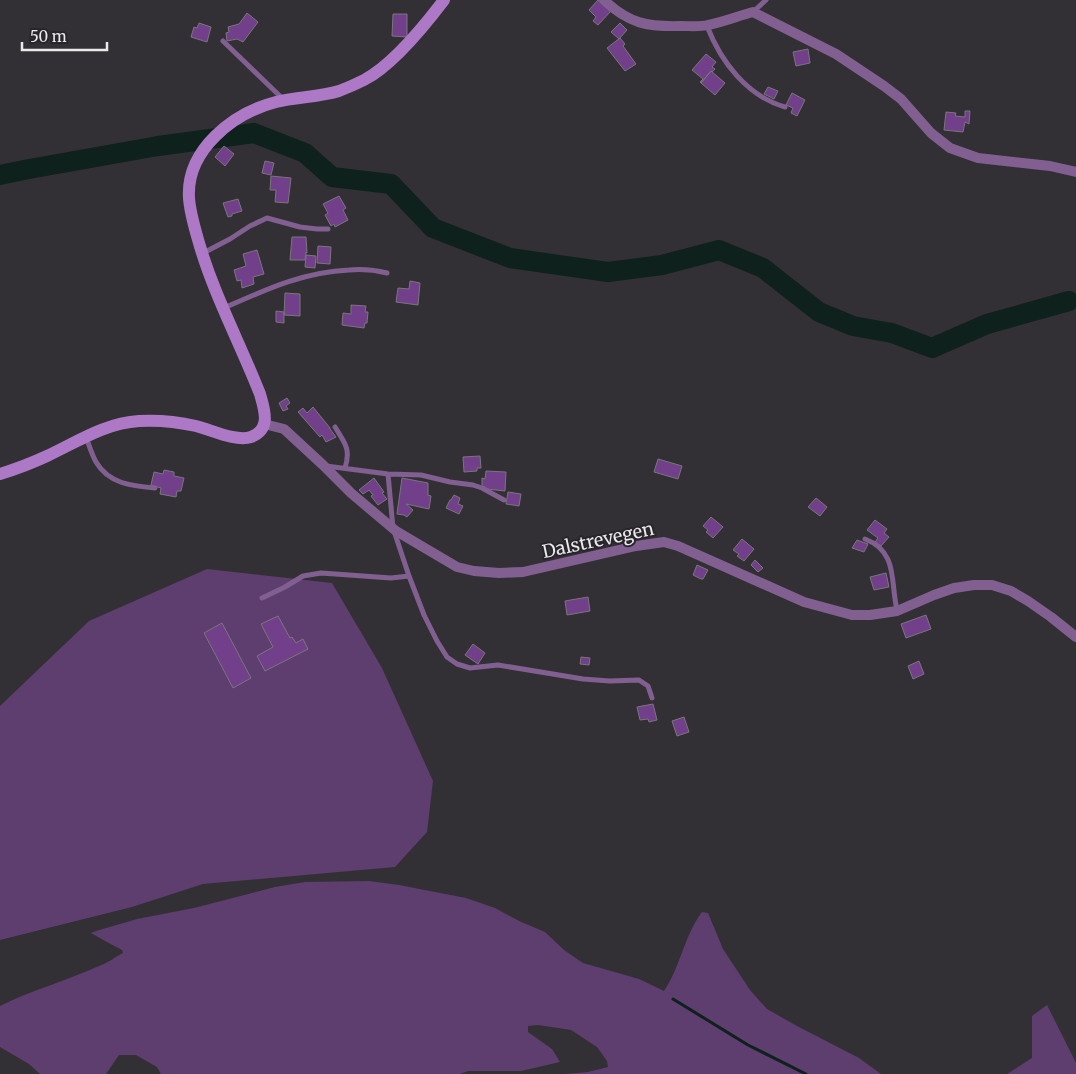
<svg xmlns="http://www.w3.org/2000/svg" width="1076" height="1074" font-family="Merriweather,serif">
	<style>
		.green { fill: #5e3d6f }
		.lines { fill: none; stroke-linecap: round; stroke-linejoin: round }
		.stream { stroke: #0f211c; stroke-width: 3 }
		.river { stroke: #0f211c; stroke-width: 20 }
		.building { fill: #72408a; stroke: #79767b }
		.service { stroke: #816091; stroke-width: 5 }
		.minor { stroke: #816091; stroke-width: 10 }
		.secondary { stroke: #ad79c7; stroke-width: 12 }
		.labels { text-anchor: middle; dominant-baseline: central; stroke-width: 4; stroke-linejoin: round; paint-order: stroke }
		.street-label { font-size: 18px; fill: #ebe9ec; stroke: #29262b }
	</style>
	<rect width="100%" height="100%" fill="#333035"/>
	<path class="green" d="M207,569L332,583L382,668L433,781L427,832L395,867L203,884L132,907L0,940V706L89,621Z
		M369,881L399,885L466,898L495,908L519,921L545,932L564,950L583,963L639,979L664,991C680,968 684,936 702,912L708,913L723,949L750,990L767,1009L797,1026L859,1058L881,1074H565L588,1072L608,1067L607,1061L597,1047L571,1030L538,1025L528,1026V1032L552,1049L560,1062L521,1071H468L460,1074H161L157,1067L136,1055H119L106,1074H40L29,1064L0,1047V1006C32,990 66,981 99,966C108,963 115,957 123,953L122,950L105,941L91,933L96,931L137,919L194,908L275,887L305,882Z
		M1047,1005L1076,1063V1074H1007L1032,1058V1016Z"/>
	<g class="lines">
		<path class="stream" d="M673,999L748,1045L806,1074"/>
		<path class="river" d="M0,175L29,169L158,146L254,133L305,153L332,177L391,184L433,228L510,258L608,272L662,265L719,250L763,268L819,312L853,326L892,333L932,348L987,324L1069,301"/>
	</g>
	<path class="building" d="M598,0L611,11L598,25L593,21L596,17L589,10Z
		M247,13L258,22L243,42L237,39L227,41L226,33L229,32L228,27L239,24Z
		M393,14H407V37L392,36Z
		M199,23L211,27L207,42L191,37L194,27L197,28Z
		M620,23L627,30L619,39L611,32Z
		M620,38L625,44L623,46L636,64L625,71L607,48Z
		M808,49L810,63L796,66L793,52Z
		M706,54L716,62L712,67L715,69L712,72L711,71L701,83L700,82L703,79L692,70Z
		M711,71L725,83L715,95L701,83Z
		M768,87L778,91L774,99L764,94Z
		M792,93L805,100L797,116L791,113L793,108L786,105Z
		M965,111H970L969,124L965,122L963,132L944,130L946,112L956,113L955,116L965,117Z
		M224,146L234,154L225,166L215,157Z
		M265,161L274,163L271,175L262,173Z
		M271,176L291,178L288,203L275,202L276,190H270Z
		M339,196L346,208L343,210L348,220L335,227L334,224L331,226L325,215L328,213L323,204Z
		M238,199L242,211L232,214V216L228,217L223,203Z
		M292,237H306L307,253L306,252L305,260H290Z
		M318,246L331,247L330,264L317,263Z
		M257,250L264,274L253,277L254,284L242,288L241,280L237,281L234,270L246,266L243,254Z
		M306,255L316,256L315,268L305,267Z
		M410,281L420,283L418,305L396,302L398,288L409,289Z
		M285,293L300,294V316L284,315Z
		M351,305L366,306L365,312H368L367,323H365L364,328L342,325L343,313L351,314Z
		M276,311L284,312V323L276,322Z
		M287,398L290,403L286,406L288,409L283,411L279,403Z
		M313,407L330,428V429L336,437L326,442L322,435L320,437L298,412L303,408L307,413Z
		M480,456L481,468H477V471L464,472L463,457Z
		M658,459L682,466L678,479L654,472Z
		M164,470L174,472V476L184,478L181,491H177L176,497L160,494L161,488L151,485L154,472L163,474Z
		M486,471L506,472L505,491L486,489L482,488V478L485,479Z
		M374,478L384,492L382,493L387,499L378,505L371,496L373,495L369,490L363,494L359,490Z
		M402,478L428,483V495L431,496L429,509L406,504L413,510L407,517L404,515L397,514Z
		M508,492L521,494L519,506L506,504Z
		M454,495L460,498L458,504L463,506L459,514L446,508L450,500H451Z
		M816,498L827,507L820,516L808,507Z
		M711,517L723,527L713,538L706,532L708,530L703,526Z
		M875,520L887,529L884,533L889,537L881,546L875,542L878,538L867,530Z
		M742,539L754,549L744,561L737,556L739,554L733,550Z
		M857,540L868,544L864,552L852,548Z
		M755,560L763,568L758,572L751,565Z
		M697,565L708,570L703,579H701L693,575Z
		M886,573L889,587L874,590L870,577Z
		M588,597L590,611L567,615L565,601Z
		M926,615L931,629L906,638L901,624Z
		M278,616L290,638L292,637L296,643L303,639L308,649L265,671L257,656L273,647L261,624Z
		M222,623L251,678L233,688L204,633Z
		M473,644L485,653L478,664L465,655Z
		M581,657L590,658L589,665L580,664Z
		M919,661L924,674L913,679L908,666Z
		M653,704L657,720L649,722L648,719L640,720L637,707Z
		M684,717L689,732L677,736L672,721Z"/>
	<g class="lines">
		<path class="service" d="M753,12L766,0
			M707,26C721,62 747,96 785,107
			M223,41L284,100
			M202,253L207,251L230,239L250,226L267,218L300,227L317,229H328
			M224,308C265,290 303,272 349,270C361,269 375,270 387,273
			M335,427C345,443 351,449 345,468
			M86,437C89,445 92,455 96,462C109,484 132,486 155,488
			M326,466L388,474L421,475L450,482L473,485L482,488L504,500
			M388,474L393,528L409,576L424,615L437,641L447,657L457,664L470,668L498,665L583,679L610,681L639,680L648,686L652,698
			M865,539C899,552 890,583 897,610
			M262,598L285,587L303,576L321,573L391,578L409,576"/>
		<path class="minor" d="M604,0C629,24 648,27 681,26C690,26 700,27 708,25C723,22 738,16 753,12L836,54L884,86L901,99L931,133L950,148L978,158L1050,166L1076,172
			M264,424L284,429L323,465L351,493L396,531L457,567L474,571L499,573L523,572L636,546L664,542L678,546L804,602L852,615H870L897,611L934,595L954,588L974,585H992L1011,591L1028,601L1051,617L1076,637"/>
		<path class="secondary" d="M0,474C16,469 32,463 47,456C77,442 105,423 139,421C157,420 178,422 196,426C212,430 236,442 251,437C272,429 264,409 260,394C240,343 214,295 199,243C195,229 190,213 189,198C186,150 233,113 276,102C296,97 320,97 339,91C347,88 356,84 364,80C391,66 425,25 444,0"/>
	</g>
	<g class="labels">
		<g class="street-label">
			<text transform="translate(598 540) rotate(-12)">Dalstrevegen</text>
		</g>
	</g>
	<path d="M22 42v8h85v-8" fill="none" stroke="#ebe9ec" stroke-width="2.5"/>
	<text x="30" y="42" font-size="15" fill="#ebe9ec" stroke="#29262b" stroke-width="4" paint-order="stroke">50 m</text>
</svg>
